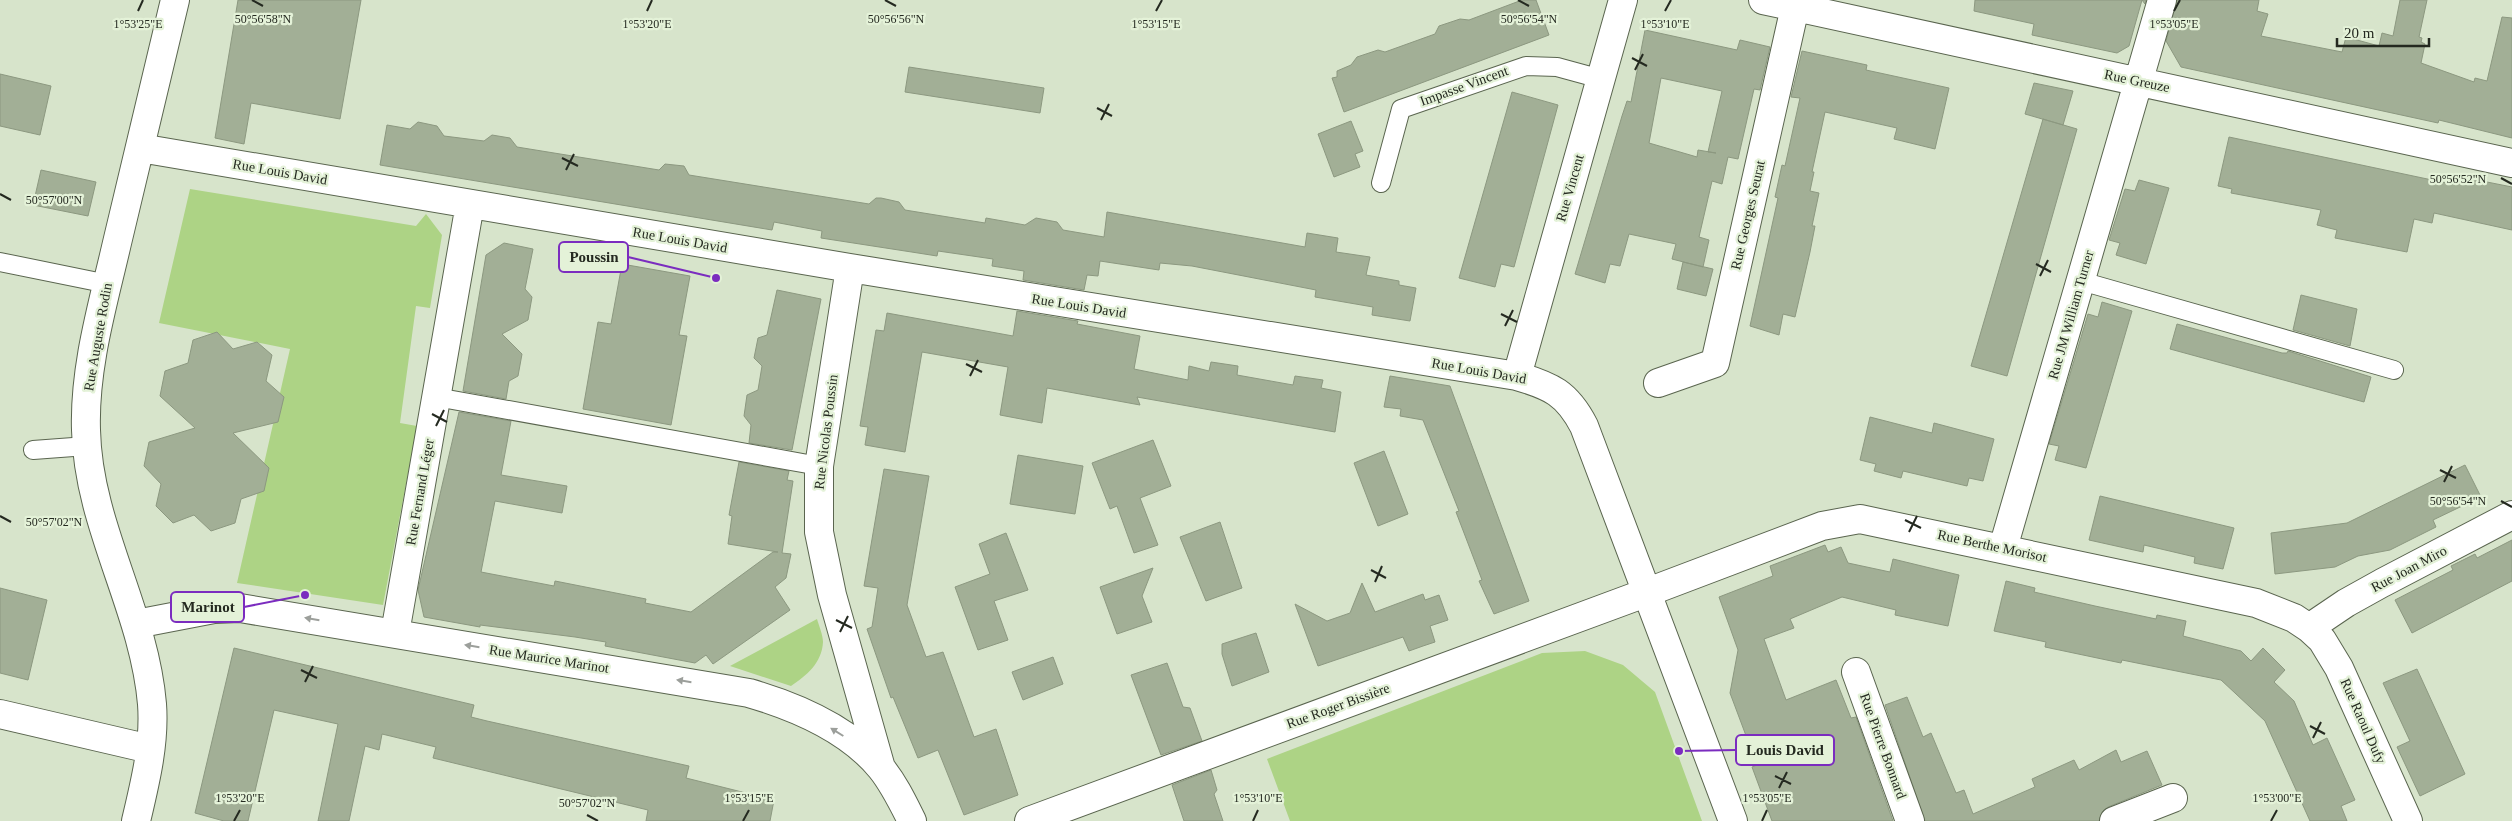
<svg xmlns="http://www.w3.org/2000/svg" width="2512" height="821" font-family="Georgia,serif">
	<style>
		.green { fill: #add385 }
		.building { fill: #a2af96; stroke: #8c9880; fill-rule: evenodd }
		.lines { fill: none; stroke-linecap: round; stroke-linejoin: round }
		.service-casing { stroke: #5a654f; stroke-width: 20 }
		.minor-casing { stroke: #5a654f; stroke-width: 30 }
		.service { stroke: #fff; stroke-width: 18 }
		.minor { stroke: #fff; stroke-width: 28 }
		.oneway { fill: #9c9f9b }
		.ticks { fill: none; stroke: #242920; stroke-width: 2 }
		.labels { text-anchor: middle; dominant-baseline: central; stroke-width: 4.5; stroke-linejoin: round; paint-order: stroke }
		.street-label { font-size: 14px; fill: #242920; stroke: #e4f2d8 }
		.ticks-label { font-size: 12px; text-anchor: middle; fill: #242920; stroke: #e4f2d8; stroke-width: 4.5; stroke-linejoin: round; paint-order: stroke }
		.leader { fill: none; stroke: #7b2cbf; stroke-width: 2 }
		.callout-dot { fill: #7b2cbf; stroke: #e4f2d8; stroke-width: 2 }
		.callout { fill: #e4f2d8; stroke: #7b2cbf; stroke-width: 2 }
		.callout-label { font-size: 15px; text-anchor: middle; font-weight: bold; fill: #242920 }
	</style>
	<rect width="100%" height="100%" fill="#d7e4cb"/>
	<path class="green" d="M190,189L416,226L426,214L442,235L430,308L416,306L400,423L417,426L383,605L237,583L290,349L159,323Z
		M817,619C819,626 823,635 823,642C822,663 806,676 791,686L730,666Z
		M1585,651L1623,665L1655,692L1702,821H1290L1267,759L1542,653Z"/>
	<path class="building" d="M238,0H361L340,119L251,103L244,144L215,138Z
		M1522,0H1536L1549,35L1344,112L1332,78L1337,77V71L1351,65L1357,57L1378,50L1385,52L1435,34L1439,26L1460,19L1469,20Z
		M1975,0H2146L2145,4L2142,0L2129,46L2117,53L2032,35L2034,24L1974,11Z
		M2177,0H2259L2257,11L2268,14L2261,36L2342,52L2346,37L2379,46L2382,33L2393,36L2400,0H2427L2419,37L2422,38L2421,42L2425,44L2421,63L2474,82L2475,78L2487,81L2502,17L2512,18V138L2439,120L2438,123L2181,67L2166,41Z
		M1645,30L1737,50L1740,40L1770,47L1760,90L1754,89L1738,159L1728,157L1722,184L1712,181L1699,237L1709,240L1703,267L1672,259L1676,244L1629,234L1620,266L1610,264L1605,283L1575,274L1622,116L1627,101L1631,102ZM1661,78L1722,91L1708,152L1716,153L1698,150L1697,157L1649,143Z
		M1802,51L1867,65L1866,70L1949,88L1935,149L1894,139L1897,128L1825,112L1812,172H1814L1810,191L1819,193L1812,226H1815L1810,252L1795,317L1783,314L1779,335L1750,326L1778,198L1775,197L1782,165L1785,166L1800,98L1791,97Z
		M909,67L1044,88L1040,113L905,92Z
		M0,74L51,86L40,135L0,126Z
		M2034,83L2073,91L2063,125L2025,114Z
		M1512,92L1558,105L1514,267L1501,264L1495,287L1459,278Z
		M2043,119L2077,129L2007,376L1971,366Z
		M1351,121L1363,151L1355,154L1360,167L1334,177L1318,134Z
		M418,122L437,126L444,136L484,141L492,135L510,138L517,147L659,170L665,164L684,166L689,175L869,204L876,198H881L899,202L905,210L985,223L986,218L1025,225L1036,218L1057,222L1063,230L1104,237L1107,212L1305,247L1307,233L1338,238L1336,252L1370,257L1366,275L1399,281V285L1416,288L1410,321L1372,315L1373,307L1315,297L1316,290L1192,266L1160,263L1159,270L1100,261L1098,276L1087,275L1084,290L1023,280L1024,271L992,266L993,259L938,251L937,256L918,253L821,238L822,231L774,222L772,230L380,165L387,125L410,129Z
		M2229,137L2451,184L2452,175L2512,187V230L2434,213L2432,223L2414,219L2407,252L2335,238L2337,230L2317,225L2321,210L2231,193L2232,189L2218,186Z
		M41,170L96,182L88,216L33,205Z
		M2139,180L2169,188L2146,264L2116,255L2120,243L2109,240L2125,189L2135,191Z
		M504,243L533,249L525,289L532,297L528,320L502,334L522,354L518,376L509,381L506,399L463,391L486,255Z
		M1683,262L1713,269L1706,296L1677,289Z
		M622,264L690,276L679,335L687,336L671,425L583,409L598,322L611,324Z
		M777,290L821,299L792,450L749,443L751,425L744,416L747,395L758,390L762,366L754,358L758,338L767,335Z
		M2301,295L2357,309L2350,346L2293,330Z
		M2102,302L2132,311L2086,468L2055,460L2059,446L2049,444L2088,314L2098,317Z
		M1017,311L1078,321L1077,324L1140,336L1134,369L1188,380L1189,366L1209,371L1211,362L1238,366L1237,375L1293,385L1295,376L1323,380L1321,388L1341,392L1335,432L1137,397L1140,405L1047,388L1042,423L1000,415L1008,367L922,352L905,452L865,445L868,427L860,426L876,330L884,331L887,313L1013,336Z
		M2177,324L2282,353H2287L2288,351L2371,377L2364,402L2170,349Z
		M217,332L233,349L257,342L272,355L266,381L284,397L278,422L233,433L269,468L264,491L241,499L235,523L211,531L194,515L173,523L156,506L161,484L144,466L149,442L195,428L160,396L165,371L188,363L193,340Z
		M1390,376L1450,386L1529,601L1494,614L1479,581L1482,580L1456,512L1459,511L1423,420L1400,416L1401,409L1384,407Z
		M459,412L511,421L501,475L567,486L562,513L495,501L481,572L554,586L555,581L646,599L645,603L691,612L773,552H778L728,544L732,516L729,515L739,462L789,471L787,480L793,481L782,553L791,554L786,578L775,587L790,610L713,664L706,655L695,663L605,646L606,642L575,637L480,625V627L424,617L418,590Z
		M1870,417L1932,433L1934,423L1994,439L1983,481L1969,478L1967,486L1903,471L1901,478L1874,471L1876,464L1860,460Z
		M1153,440L1171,486L1140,498L1158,545L1134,553L1117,506L1110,509L1092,463Z
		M1384,451L1408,514L1378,526L1354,463Z
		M1018,455L1083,466L1075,514L1010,504Z
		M2465,465L2481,497L2433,520L2436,527L2390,550L2358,556L2335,567L2275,574L2271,533L2347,523Z
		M884,469L929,476L907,605L926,657L943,652L974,737L996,729L1018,795L964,815L938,750L918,758L893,697L891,698L867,629L872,627L878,588L864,586Z
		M2100,496L2234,528L2223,569L2194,563L2195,557L2144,545L2143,552L2089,540Z
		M1220,522L1242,588L1206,601L1180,537Z
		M1006,533L1028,590L994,601L1008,640L978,650L955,587L990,574L979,544Z
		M2512,540V581L2412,633L2395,600L2453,570L2451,566L2475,554L2477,558Z
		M1825,545L1828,552L1841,547L1848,563L1890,572L1893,559L1959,575L1948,626L1895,615L1896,610L1842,597L1790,619L1794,628L1764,639L1786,700L1836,680L1851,718L1856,717L1893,821H1772L1752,767L1757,765L1730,693L1738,650L1719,597L1773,576L1770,566Z
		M1153,568L1142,596L1152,622L1117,634L1100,587Z
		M2006,581L2035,588L2034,592L2095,606L2156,619L2157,615L2186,621L2183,636L2241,651L2251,661L2263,648L2285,670L2274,682L2294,701L2313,745L2327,738L2355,800L2341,806L2347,821H2310L2265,721L2221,680L2122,660L2121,663L2045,647L2046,642L1994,631Z
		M1362,583L1375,612L1423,594L1425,600L1439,595L1448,620L1430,626L1435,642L1423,646L1409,651L1403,637L1318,666L1295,604L1327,621L1350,613Z
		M0,588L47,600L28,680L0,673Z
		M1256,633L1269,672L1232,686L1222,654V644Z
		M234,648L474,705L471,717L487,721L689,766L686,778L774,800L770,821H646L648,810L433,758L436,747L382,734L379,750L365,746L349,821H318L338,724L274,710L248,821H224L195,813Z
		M1053,657L1063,684L1023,700L1012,672Z
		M1167,663L1183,707L1190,708L1202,741L1161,755L1131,675Z
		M2417,669L2465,774L2420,796L2397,747L2410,741L2383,683Z
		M1907,697L1923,737L1931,733L1956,793L1964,790L1973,814L2035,787L2032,779L2074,760L2079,770L2116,750L2121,762L2147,751L2162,785L2108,807L2102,812L2099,821H1925L1885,705Z
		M1211,770L1217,790L1214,794L1223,821H1184L1172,785Z"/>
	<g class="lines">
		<g class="service-casing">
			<path id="service" d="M1381,183L1401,109L1526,66L1557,67L1601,79
				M0,262L108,284
				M2081,281L2394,370
				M436,397L819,466
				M33,450L87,446"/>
		</g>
		<g class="minor-casing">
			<path id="minor" d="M1763,0L2512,163
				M140,148L850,268L1517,376C1551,386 1567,393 1584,426L1733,821
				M850,268L819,466V532L832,595L881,768
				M1517,376L1623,0
				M1658,383L1715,363L1795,7
				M2003,548L2162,0
				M136,624L214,609L240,608L749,693C797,707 849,729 881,768C894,784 903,803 912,821
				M2309,628L2346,603L2382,583L2512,515
				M395,633L470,204
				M1856,672L1910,821
				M0,714L150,749
				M136,821C145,783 155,743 152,704C144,609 88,526 86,430C84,367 103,304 117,243C136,162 156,81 175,0
				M1029,821L1648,592L1822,526L1860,519L2256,603L2294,618L2309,628L2322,640L2339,668L2408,821
				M2114,821L2173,798"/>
		</g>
		<use href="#service" class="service"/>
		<use href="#minor" class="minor"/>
	</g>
	<defs><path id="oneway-solid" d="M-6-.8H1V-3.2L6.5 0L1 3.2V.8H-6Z" transform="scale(1.25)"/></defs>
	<g class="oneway">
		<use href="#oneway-solid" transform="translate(312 619) rotate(-170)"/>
		<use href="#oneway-solid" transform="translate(472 646) rotate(-171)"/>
		<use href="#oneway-solid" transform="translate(684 681) rotate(-171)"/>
		<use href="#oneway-solid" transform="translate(837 732) rotate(-148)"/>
	</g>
	<path class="ticks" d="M252,0L263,6M885,0L896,6M1518,0L1529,6M138,11L143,0M647,11L652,0M1156,11L1162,0M1665,11L1671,0M2174,11L2180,0M1632,58L1647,66M1635,70L1643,54M1097,108L1112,116M1101,120L1109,104M562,158L578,166M566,170L574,154M2501,178L2512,184M0,194L11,200M2036,264L2051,272M2040,276L2048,260M1501,314L1517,322M1505,326L1513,310M966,364L982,372M970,376L978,360M432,414L447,422M436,426L444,410M2440,470L2456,478M2444,482L2452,466M2501,501L2512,507M0,516L11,522M1905,520L1921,528M1909,532L1917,516M1371,570L1386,578M1375,582L1382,566M836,620L852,628M840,632L848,616M301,670L317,678M305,682L313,666M2310,726L2325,734M2313,738L2321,722M1775,776L1791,784M1779,788L1787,772M587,815L598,821M234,821L240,810M743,821L749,810M1253,821L1258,810M1762,821L1767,810M2271,821L2277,810"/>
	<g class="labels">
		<g class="street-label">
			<text transform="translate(2137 81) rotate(12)">Rue Greuze</text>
			<text transform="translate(1464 86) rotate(-20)">Impasse Vincent</text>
			<text transform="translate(280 172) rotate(10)">Rue Louis David</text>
			<text transform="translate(1570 188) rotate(-74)">Rue Vincent</text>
			<text transform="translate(1748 215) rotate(-77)">Rue Georges Seurat</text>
			<text transform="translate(680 240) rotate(10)">Rue Louis David</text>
			<text transform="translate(1079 306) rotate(9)">Rue Louis David</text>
			<text transform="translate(2071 315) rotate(-74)">Rue JM William Turner</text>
			<text transform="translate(98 337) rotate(-80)">Rue Auguste Rodin</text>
			<text transform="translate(1479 371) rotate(10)">Rue Louis David</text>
			<text transform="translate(826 432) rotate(-83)">Rue Nicolas Poussin</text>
			<text transform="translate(420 492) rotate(-80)">Rue Fernand Léger</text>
			<text transform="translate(1992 546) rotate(12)">Rue Berthe Morisot</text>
			<text transform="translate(2409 569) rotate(-28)">Rue Joan Miro</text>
			<text transform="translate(549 659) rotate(9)">Rue Maurice Marinot</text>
			<text transform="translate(1338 706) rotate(-20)">Rue Roger Bissière</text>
			<text transform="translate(2363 721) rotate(66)">Rue Raoul Dufy</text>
			<text transform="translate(1883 746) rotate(70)">Rue Pierre Bonnard</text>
		</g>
	</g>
	<g class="ticks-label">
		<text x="263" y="23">50°56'58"N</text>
		<text x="896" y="23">50°56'56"N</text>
		<text x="1529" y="23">50°56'54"N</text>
		<text x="138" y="28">1°53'25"E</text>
		<text x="647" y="28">1°53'20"E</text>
		<text x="1156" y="28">1°53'15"E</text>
		<text x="1665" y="28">1°53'10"E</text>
		<text x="2174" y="28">1°53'05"E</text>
		<text x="2458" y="183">50°56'52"N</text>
		<text x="54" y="204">50°57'00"N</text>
		<text x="2458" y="505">50°56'54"N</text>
		<text x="54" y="526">50°57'02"N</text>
		<text x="240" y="802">1°53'20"E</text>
		<text x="749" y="802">1°53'15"E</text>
		<text x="1258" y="802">1°53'10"E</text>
		<text x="1767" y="802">1°53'05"E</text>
		<text x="2277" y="802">1°53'00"E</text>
		<text x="587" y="807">50°57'02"N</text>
	</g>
	<path class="leader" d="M716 278L628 257M305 595L244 607M1679 751L1736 750"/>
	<g class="callout-dot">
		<circle cx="716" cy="278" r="5"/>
		<circle cx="305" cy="595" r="5"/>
		<circle cx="1679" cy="751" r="5"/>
	</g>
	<g class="callout">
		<rect x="559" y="242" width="69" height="30" rx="5"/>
		<rect x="171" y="592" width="73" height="30" rx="5"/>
		<rect x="1736" y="735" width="98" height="30" rx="5"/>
	</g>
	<g class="callout-label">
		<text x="594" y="262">Poussin</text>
		<text x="208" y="612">Marinot</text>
		<text x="1785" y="755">Louis David</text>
	</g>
	<path d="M2337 38v8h92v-8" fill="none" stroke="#242920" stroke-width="2.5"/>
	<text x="2344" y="38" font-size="15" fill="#242920" stroke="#e4f2d8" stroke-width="4" paint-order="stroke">20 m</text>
</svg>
